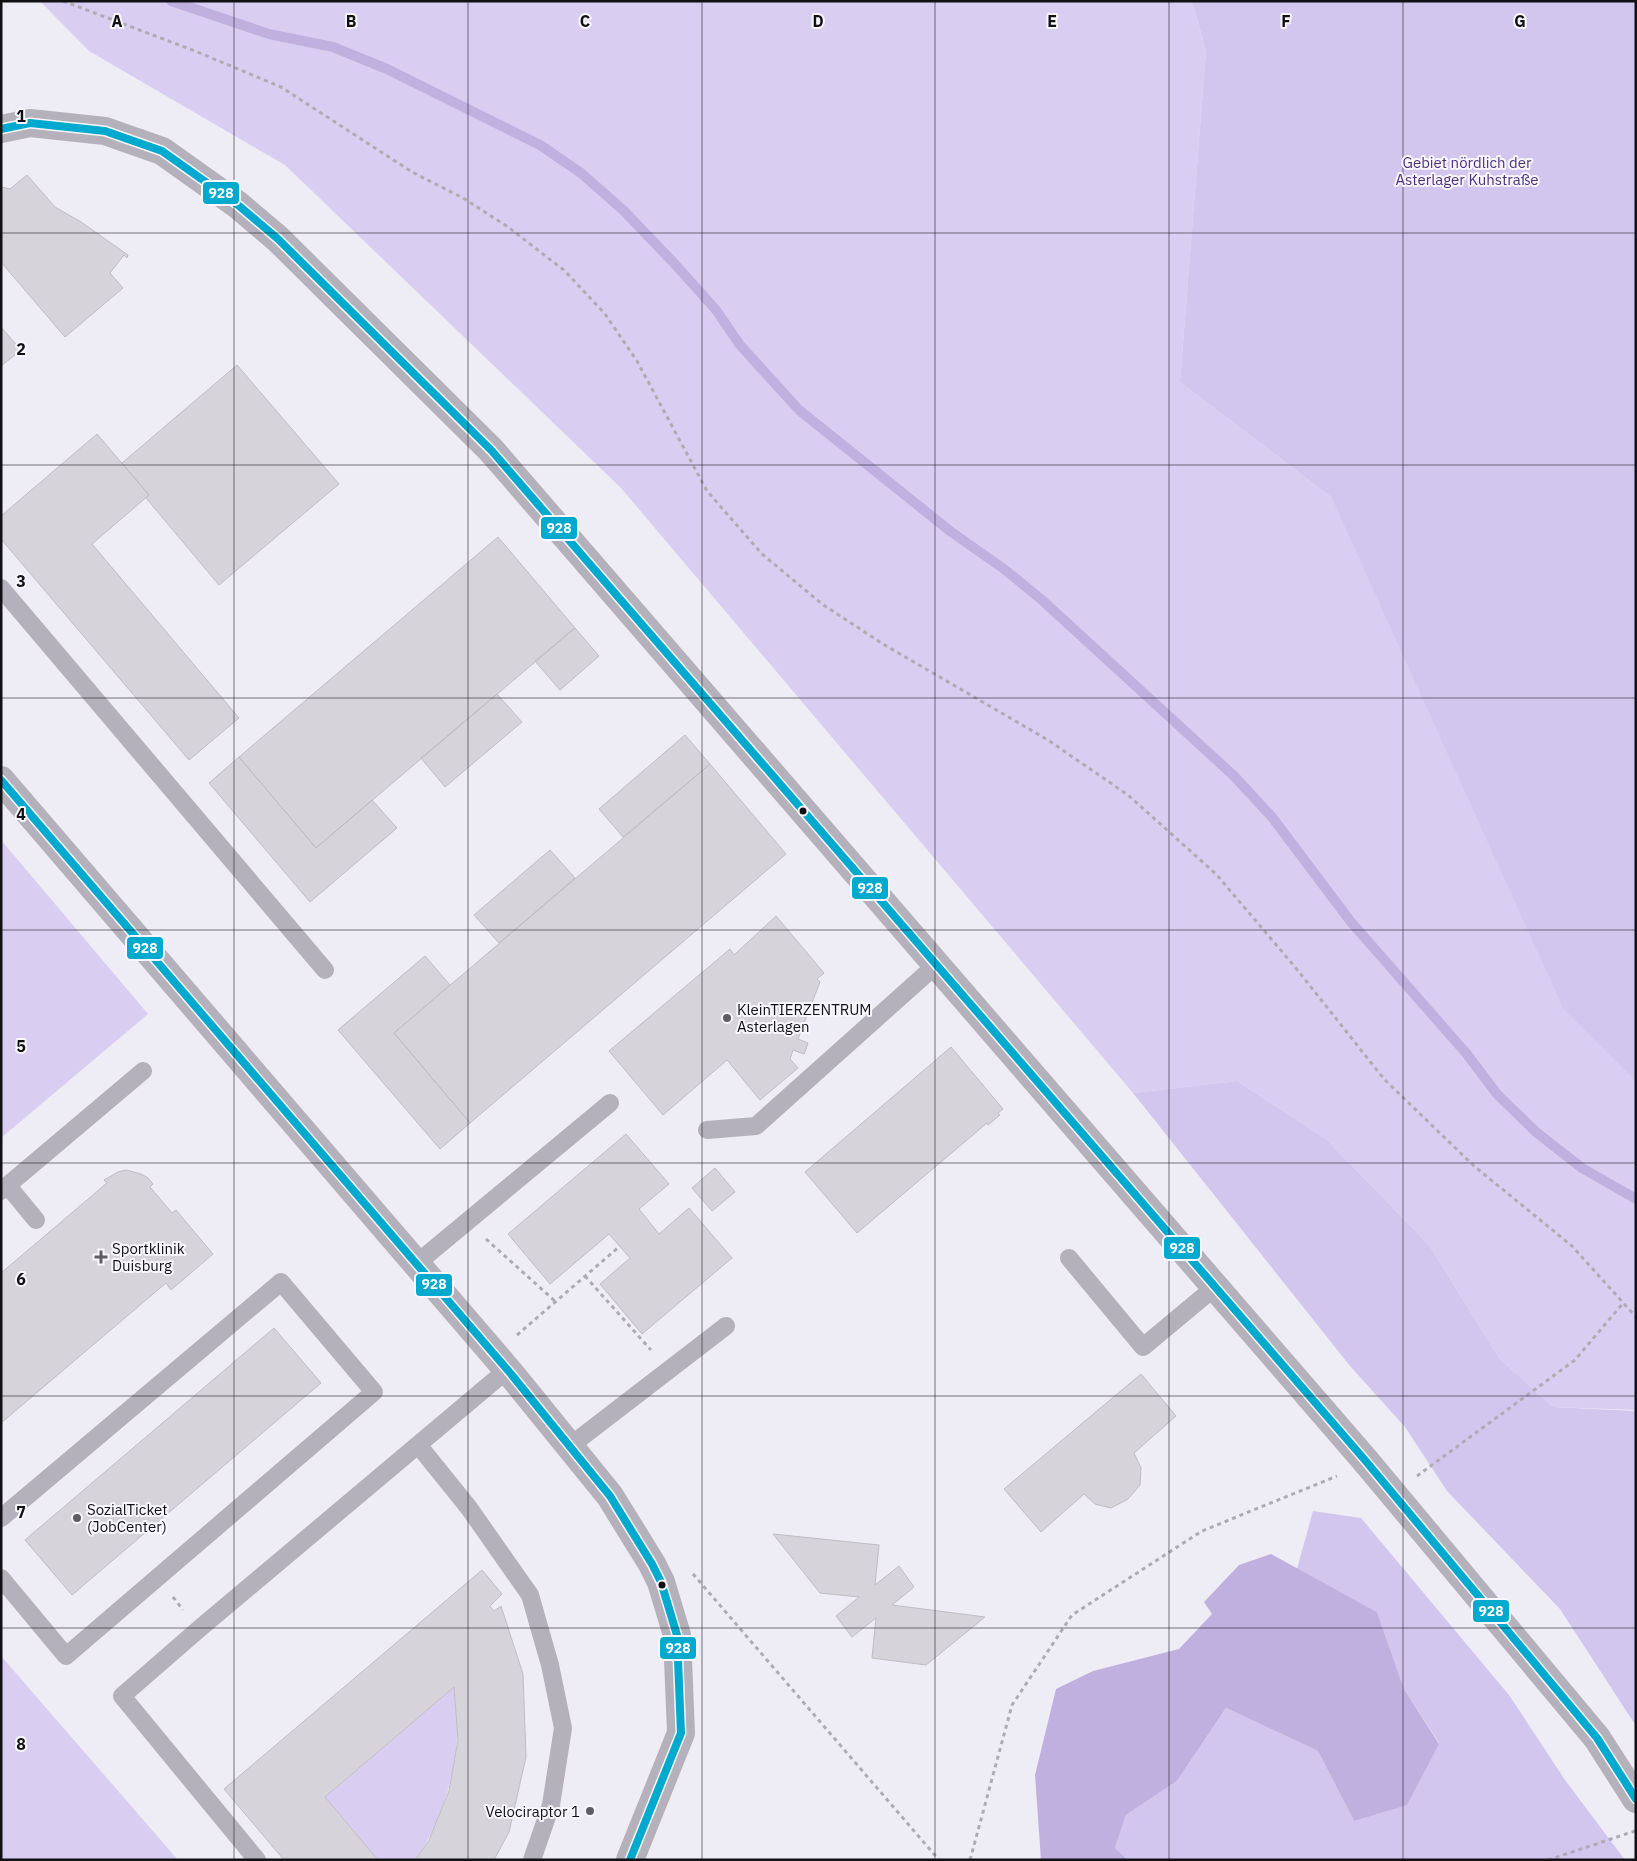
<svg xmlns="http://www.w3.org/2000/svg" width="1637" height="1861" font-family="'IBM Plex Sans',sans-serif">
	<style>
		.green { fill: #d9cef1 }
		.forest { fill: #d3c6ee }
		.water { fill: #c0b0e0 }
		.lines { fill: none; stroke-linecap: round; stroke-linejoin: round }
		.stream { stroke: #c0b0e0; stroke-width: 10 }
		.building { fill: #d6d4da; stroke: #bfbdc3 }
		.path { stroke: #aeabb3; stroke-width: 3; stroke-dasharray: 4 4; stroke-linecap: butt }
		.lane { stroke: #b5b1bc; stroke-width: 18 }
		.street { stroke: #b5b1bc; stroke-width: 28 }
		.bus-1-casing { stroke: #f9f7fe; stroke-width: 11 }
		.bus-1 { stroke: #00a9ce; stroke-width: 8 }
		.grid { fill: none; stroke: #111015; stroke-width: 1; stroke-opacity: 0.55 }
		.bus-dot { fill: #111015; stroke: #f9f7fe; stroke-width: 2 }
		.poi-dot { fill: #5e5d63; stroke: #f9f7fe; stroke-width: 2 }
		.labels { text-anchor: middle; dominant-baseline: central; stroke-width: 4; stroke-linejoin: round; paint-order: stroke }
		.park-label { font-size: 15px; fill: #4e2f7c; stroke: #f9f7fe }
		.poi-label { font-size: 15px; fill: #111015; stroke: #f9f7fe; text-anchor: start }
		.grid-label { font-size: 16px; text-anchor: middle; font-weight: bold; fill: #111015; stroke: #f9f7fe; stroke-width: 4; stroke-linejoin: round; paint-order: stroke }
		.line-badge { stroke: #f9f7fe; stroke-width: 2 }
		.badge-label { font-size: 14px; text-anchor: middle; font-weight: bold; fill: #fff }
	</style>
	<rect width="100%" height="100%" fill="#eeecf4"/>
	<path class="green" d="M40,1H1192L1206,51L1180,382L1331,497L1381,606L1636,1V1410L1553,1407L1499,1358L1429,1245L1325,1138L1237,1081L1133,1093L621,488L285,165L89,51Z
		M1,840L148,1014L1,1138Z
		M1,1656L178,1860H1Z
		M454,1687C455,1704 459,1724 457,1741C453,1784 440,1825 415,1860H378L325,1797Z"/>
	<path class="forest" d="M1192,1H1636V1081L1564,1010L1331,497L1180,382L1206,51Z
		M1237,1081L1325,1138L1429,1245L1499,1358L1553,1407L1636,1411V1726L1560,1609L1447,1491L1405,1427L1350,1366L1133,1093Z
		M1313,1511L1361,1518L1509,1695L1565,1780L1625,1860H1128L1115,1848L1126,1815L1177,1781L1226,1708L1318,1751L1354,1821L1439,1743L1404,1689L1377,1612L1297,1569Z"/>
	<path class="water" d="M1271,1554L1377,1612L1404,1689L1439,1744L1407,1805L1354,1821L1318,1751L1226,1708L1177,1781L1126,1815L1115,1848L1128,1860H1041L1035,1775L1056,1689L1093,1671L1179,1649L1212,1614L1204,1602L1239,1565Z"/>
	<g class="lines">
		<path class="stream" d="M171,1L269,34L333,47L387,69L540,145L581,173L623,210L673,262L716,310L740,345L799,410L950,531L1004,569L1042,600L1234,776L1272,817L1351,922L1466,1053L1497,1094L1536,1132L1582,1168L1636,1199"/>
	</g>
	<path class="building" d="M27,175L55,207L81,222L128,255L127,258L124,255L110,273L123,288L65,337L1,262V187L10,189Z
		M1,327L21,350L1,366Z
		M237,365L339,484L219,585L146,498L149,495L122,463Z
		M97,434L149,495L92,544L239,718L189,760L1,539V516Z
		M498,537L575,628L316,848L239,757Z
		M575,628L599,656L560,690L535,661Z
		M497,694L522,722L445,787L421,758Z
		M685,735L710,764L623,837L599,809Z
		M239,757L316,848L372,800L397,828L310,902L209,783Z
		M710,764L786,854L470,1123L394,1033Z
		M550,850L575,878L499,943L474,915Z
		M776,916L824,973L817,979L820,982L798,1039L808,1043L806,1049L804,1054L793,1050L790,1059L798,1068L760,1100L727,1060L663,1115L609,1051L730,949L734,955Z
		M425,956L450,985L394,1033L470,1123L440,1149L338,1030Z
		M951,1047L1003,1109L998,1113L1000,1115L988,1125L987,1123L857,1233L805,1172Z
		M626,1134L669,1184L639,1209L659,1234L689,1208L732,1258L642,1334L600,1284L630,1258L609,1234L550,1284L508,1234Z
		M715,1168L735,1192L712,1211L692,1188Z
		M126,1170L141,1174L148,1178L153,1184L150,1187L172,1213L176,1210L213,1254L171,1290L166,1283L1,1423V1273L107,1183L104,1180L118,1172Z
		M274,1328L321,1383L72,1595L25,1540Z
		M1141,1374L1176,1416L1134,1453L1141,1468L1140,1485L1128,1499L1111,1508L1095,1504L1084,1494L1041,1532L1004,1489Z
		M773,1534L879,1545L875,1585L899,1566L914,1587L892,1605L985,1617L926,1665L872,1658L876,1618L852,1637L836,1616L859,1597L820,1593Z
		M482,1570L502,1594L490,1606L494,1611L501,1606L523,1674L526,1757L509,1832L494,1860H415L429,1840L449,1791L458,1740L454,1687L325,1797L378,1860H284L224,1789Z"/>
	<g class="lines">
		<path class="path" d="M63,1L195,51L281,87L412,172L463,198L508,227L565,271L605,314L637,361L707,491L762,554L822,604L883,644L1048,740L1128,795L1216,874L1295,967L1384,1079L1474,1166L1572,1246L1636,1317
			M486,1239L556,1302
			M585,1276L651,1350
			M517,1335L620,1246
			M1417,1476L1575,1360L1624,1302
			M693,1574L939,1860
			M173,1597L183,1610
			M970,1860L1012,1705L1072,1615L1202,1531L1337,1476
			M1548,1860L1635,1831"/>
		<path class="lane" d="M1,588L325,970
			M707,1130L756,1126L936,965
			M8,1186L36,1220
			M1,1191L143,1071
			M1069,1258L1143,1347L1215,1287
			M416,1264L610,1103
			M419,1446L469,1508L530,1595L550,1665L563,1728L551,1805L532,1860
			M570,1446L726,1326
			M1,1518L281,1282L374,1392L66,1656L1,1578
			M257,1860L122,1696L199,1629L507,1370"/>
		<path class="street" d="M1,129L30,123L105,131L162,151L238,205L278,239L491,450L1364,1459L1597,1738L1636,1799
			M1,780L511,1374L610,1496L652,1564L661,1582L677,1635L681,1733L630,1860"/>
		<g class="bus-1-casing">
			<path id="bus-1" d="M1,129L30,123L105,131L162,151L238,205L278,239L491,450L1364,1459L1597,1738L1636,1799
				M1,780L511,1374L610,1496L652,1564L661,1582L677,1635L681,1733L630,1860"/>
		</g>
		<use href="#bus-1" class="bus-1"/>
	</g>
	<path class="grid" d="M234,1V1860M468,1V1860M702,1V1860M935,1V1860M1169,1V1860M1403,1V1860M1,233H1636M1,465H1636M1,698H1636M1,930H1636M1,1163H1636M1,1396H1636M1,1628H1636"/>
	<g class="bus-dot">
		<circle cx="803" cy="811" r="4.5"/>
		<circle cx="662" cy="1585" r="4.5"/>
	</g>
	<g class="poi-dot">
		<circle cx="727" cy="1018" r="5"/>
		<path d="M98.5 1249.5h5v5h5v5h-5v5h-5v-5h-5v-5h5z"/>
		<circle cx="77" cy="1518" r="5"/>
		<circle cx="590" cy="1811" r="5"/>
	</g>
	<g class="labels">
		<g class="park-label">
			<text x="1467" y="162">Gebiet nördlich der<tspan x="1467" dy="17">Asterlager Kuhstraße</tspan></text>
		</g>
		<g class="poi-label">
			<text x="737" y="1009">KleinTIERZENTRUM<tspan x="737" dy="17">Asterlagen</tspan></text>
			<text x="112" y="1248">Sportklinik<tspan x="112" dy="17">Duisburg</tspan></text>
			<text x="87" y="1509">SozialTicket<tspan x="87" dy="17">(JobCenter)</tspan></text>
			<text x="580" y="1811" text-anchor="end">Velociraptor 1</text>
		</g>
	</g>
	<g class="grid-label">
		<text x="117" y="27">A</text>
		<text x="351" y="27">B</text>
		<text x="585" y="27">C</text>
		<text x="818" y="27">D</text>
		<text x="1052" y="27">E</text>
		<text x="1286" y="27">F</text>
		<text x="1520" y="27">G</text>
		<text x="21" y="122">1</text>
		<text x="21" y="355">2</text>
		<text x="21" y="587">3</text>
		<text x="21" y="820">4</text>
		<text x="21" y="1052">5</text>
		<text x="21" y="1285">6</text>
		<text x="21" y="1518">7</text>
		<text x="21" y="1750">8</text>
	</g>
	<g class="line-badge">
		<rect x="202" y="181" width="38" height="24" rx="5" fill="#00a9ce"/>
		<rect x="540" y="516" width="38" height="24" rx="5" fill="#00a9ce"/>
		<rect x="851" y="876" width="38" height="24" rx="5" fill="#00a9ce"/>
		<rect x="126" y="936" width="38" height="24" rx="5" fill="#00a9ce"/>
		<rect x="1163" y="1236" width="38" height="24" rx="5" fill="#00a9ce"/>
		<rect x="415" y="1273" width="38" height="24" rx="5" fill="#00a9ce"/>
		<rect x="1472" y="1599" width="38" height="24" rx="5" fill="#00a9ce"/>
		<rect x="659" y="1636" width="38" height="24" rx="5" fill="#00a9ce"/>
	</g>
	<g class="badge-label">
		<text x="221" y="198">928</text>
		<text x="559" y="533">928</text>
		<text x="870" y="893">928</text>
		<text x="145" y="953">928</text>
		<text x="1182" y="1253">928</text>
		<text x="434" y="1289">928</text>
		<text x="1491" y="1616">928</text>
		<text x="678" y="1653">928</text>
	</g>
	<rect width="1637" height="1861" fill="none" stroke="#111015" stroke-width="5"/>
</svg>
